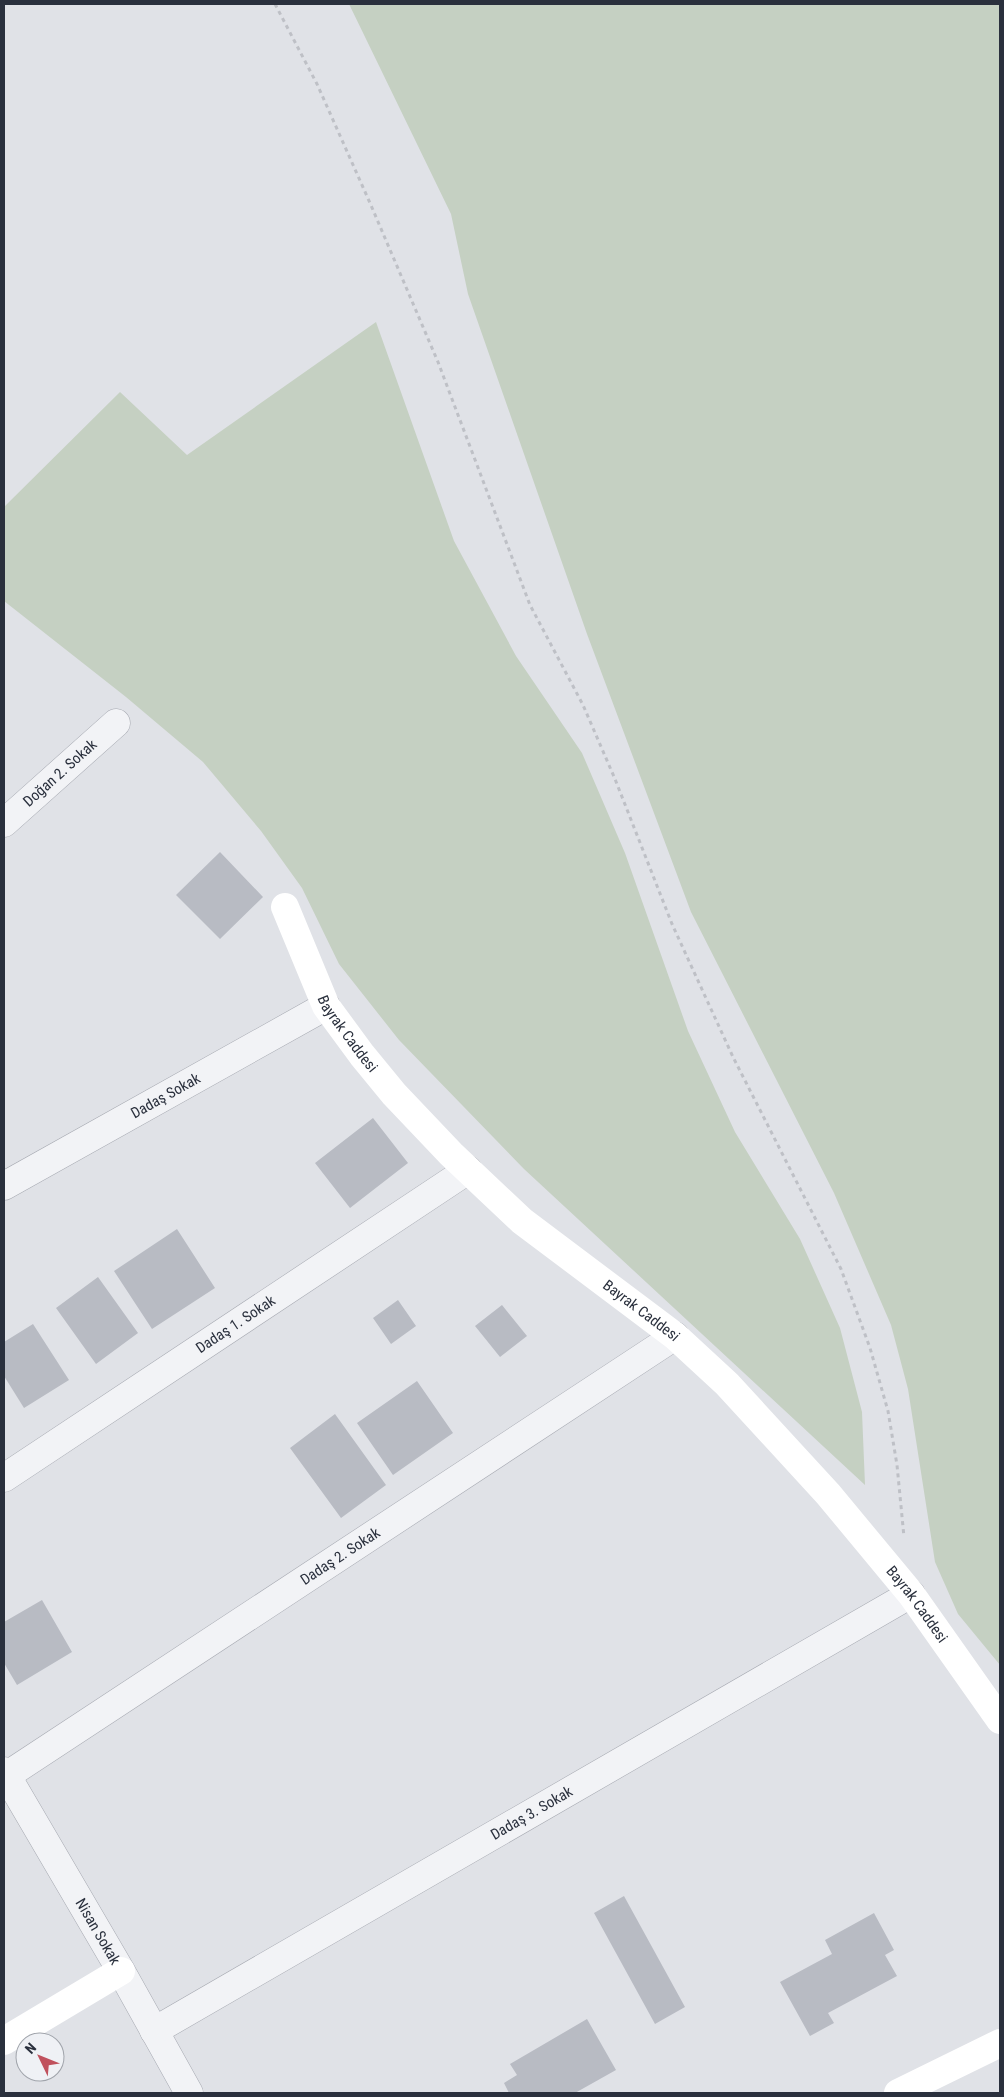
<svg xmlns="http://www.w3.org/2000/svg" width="1004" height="2097" font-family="'Roboto Condensed',sans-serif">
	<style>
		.green { fill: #c5d0c2 }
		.building { fill: #b8bbc3 }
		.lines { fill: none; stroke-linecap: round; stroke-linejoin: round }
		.street-casing { stroke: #a6a9b1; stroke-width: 29 }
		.path { stroke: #bec0c6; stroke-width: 3; stroke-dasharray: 4 4; stroke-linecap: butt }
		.street { stroke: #f2f3f6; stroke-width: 28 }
		.secondary { stroke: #fff; stroke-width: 28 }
		.labels { text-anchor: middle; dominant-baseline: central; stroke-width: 4; stroke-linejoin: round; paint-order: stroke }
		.street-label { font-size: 15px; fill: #2a303d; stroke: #eff1f5 }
	</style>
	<rect width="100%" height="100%" fill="#e0e2e7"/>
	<path class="green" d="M349,4H1000V1665L958,1614L935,1562L908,1389L891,1325L834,1193L691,912L587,634L468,294L451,214Z
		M376,322L454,541L516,656L582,753L625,853L688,1031L735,1132L800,1239L840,1328L862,1412L865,1485L524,1169L399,1040L339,964L302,888L261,831L203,762L126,697L4,601V507L120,392L187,455Z"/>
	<path class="building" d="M220,852L263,897L220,939L176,895Z
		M373,1118L408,1163L350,1208L315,1163Z
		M177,1229L215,1288L152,1329L114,1271Z
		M98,1277L138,1333L96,1364L56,1308Z
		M398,1300L416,1326L391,1344L373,1318Z
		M502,1305L527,1336L500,1357L475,1326Z
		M33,1324L69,1380L24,1408L4,1376V1342Z
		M417,1381L453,1433L393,1475L357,1423Z
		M335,1414L386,1485L341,1518L290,1448Z
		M42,1600L72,1652L17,1685L4,1663V1622Z
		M624,1896L685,2007L655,2024L594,1913Z
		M874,1913L894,1950L885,1955L897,1976L828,2013L834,2023L810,2036L780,1982L832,1954L825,1940Z
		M587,2019L616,2070L575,2093H509L504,2083L517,2075L510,2064Z"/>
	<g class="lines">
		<g class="street-casing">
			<g id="street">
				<path id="s1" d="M4,823L116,723"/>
				<path id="s2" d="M4,1186L326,1006"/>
				<path id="s3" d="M4,1478L468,1170"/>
				<path id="s4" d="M4,1771L121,1971L189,2093"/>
				<path id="s5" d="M6,1776L675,1336"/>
				<path id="s6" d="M154,2031L911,1594"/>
			</g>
		</g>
		<path class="path" d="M275,4L317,84L370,203L438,362L530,605L583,705L615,779L672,924L733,1057L841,1269L870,1348L888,1411L897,1465L904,1537"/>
		<use href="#street" class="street"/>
		<g class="secondary">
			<path id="s7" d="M285,907L326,1006L362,1055L394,1094L451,1154L522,1221L675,1336L727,1384L828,1494L911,1594L1000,1720"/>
			<path d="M4,2041L121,1971"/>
			<path d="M898,2093L1000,2043"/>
		</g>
	</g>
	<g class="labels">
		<g class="street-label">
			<text stroke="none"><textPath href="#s1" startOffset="75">Doğan 2. Sokak</textPath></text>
			<text stroke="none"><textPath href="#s7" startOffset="142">Bayrak Caddesi</textPath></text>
			<text stroke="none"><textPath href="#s2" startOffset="185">Dadaş Sokak</textPath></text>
			<text stroke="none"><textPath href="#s7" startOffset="548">Bayrak Caddesi</textPath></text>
			<text stroke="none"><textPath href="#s3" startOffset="278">Dadaş 1. Sokak</textPath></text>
			<text stroke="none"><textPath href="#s5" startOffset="400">Dadaş 2. Sokak</textPath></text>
			<text stroke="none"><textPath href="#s7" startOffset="952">Bayrak Caddesi</textPath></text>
			<text stroke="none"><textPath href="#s6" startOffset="436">Dadaş 3. Sokak</textPath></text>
			<text stroke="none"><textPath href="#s4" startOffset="186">Nisan Sokak</textPath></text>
		</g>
	</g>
	<rect width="1004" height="2097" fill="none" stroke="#2a303d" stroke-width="10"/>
	<g transform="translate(40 2057) rotate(313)"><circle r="24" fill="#eff1f5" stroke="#a0a4ab"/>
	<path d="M0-4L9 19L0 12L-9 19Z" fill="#c0515d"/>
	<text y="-8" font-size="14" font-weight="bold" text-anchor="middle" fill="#2a303d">N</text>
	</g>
</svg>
